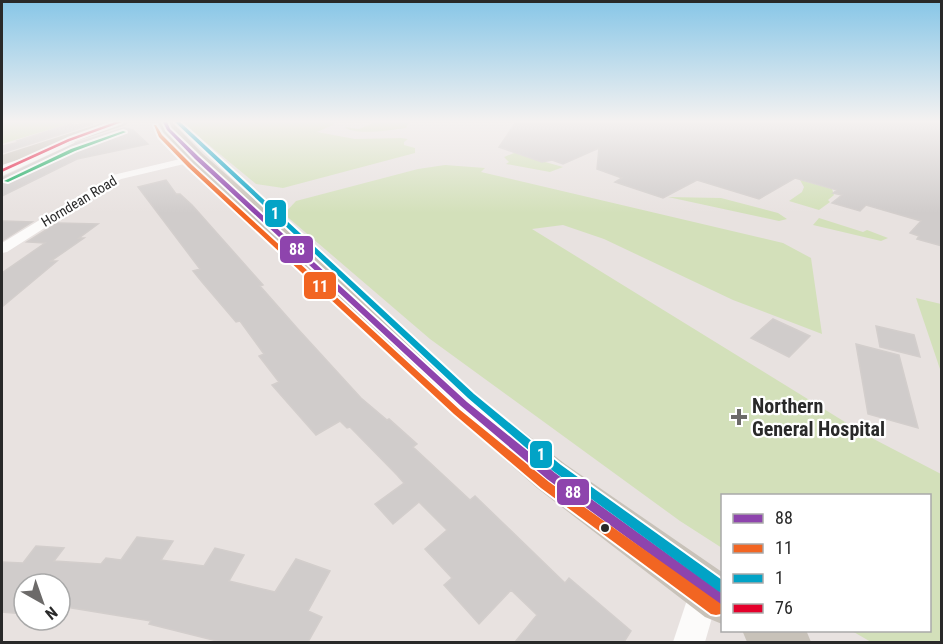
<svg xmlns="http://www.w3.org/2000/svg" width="943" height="644" font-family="'Roboto Condensed',sans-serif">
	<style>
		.green { fill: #d3e0ba }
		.building { fill: #d0cccb; stroke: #d3cecc; stroke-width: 1.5 }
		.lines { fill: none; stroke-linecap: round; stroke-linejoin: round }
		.street { fill: #fcfbfa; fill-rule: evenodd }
		.secondary { fill: #fcfbfa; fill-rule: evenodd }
		.primary { fill: #c8c2b9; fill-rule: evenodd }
		.bus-1-casing { stroke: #fff; stroke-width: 4 }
		.bus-2-casing { stroke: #fff; stroke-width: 4 }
		.bus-3-casing { stroke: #fff; stroke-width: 4 }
		.bus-4-casing { stroke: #fff; stroke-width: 4 }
		.bus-5-casing { stroke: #fff; stroke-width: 4 }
		.bus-1 { fill: #8e44ad; fill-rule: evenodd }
		.bus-2 { fill: #f26522; fill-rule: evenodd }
		.bus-3 { fill: #02a3c6; fill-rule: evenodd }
		.bus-4 { fill: #e4002b; fill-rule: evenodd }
		.bus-5 { fill: #00a651; fill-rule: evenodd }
		.poi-dot { fill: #6c6a69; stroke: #fff; stroke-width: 2 }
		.bus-dot { fill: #292929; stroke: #fff; stroke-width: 2 }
		.labels { text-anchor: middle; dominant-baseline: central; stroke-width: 4.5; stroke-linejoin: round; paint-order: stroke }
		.far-street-label { font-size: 14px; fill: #292929; stroke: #fff }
		.near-poi-label { font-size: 20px; font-weight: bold; fill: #292929; stroke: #fff; text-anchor: start }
		.line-badge { stroke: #fff; stroke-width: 2 }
		.badge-label { font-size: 16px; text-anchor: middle; font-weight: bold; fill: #fff }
	</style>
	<rect width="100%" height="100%" fill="#e8e2e0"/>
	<path class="green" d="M2,122H74L2,144Z
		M185,122H331L335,124L317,132L355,139L401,138L408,139L404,142V145L415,148V153L283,188L256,184L186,126Z
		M375,122H409L406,128C392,130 353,136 345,127L359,129Z
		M519,151L531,158L563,167L550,172L506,164L509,162L504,157Z
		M445,165L485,168L481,172L783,243L811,258L822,334L733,300L604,239L563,225L532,229L866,435L941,474V642H871L852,631L930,630V496H722V548L680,521L430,339L284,214L296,201L418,169Z
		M800,180L832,189L834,195L828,200L830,202L819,210L789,201L802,192L804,187Z
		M668,197L721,198L778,213L787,219L779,221Z
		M819,218L863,232L867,230L888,238L881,241L813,225Z
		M916,298L941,304V372Z"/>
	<path class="building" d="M516,122H942V246L917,239L919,236L910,233L921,221L866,205L860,211L832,203L842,195L833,193L837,190L795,178L759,199L697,180L663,198L615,182L622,178L597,169L599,148L563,164L552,160L542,162L499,147Z
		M86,123L93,124L2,153V148L5,147L2,146L20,142L17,141L70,124L77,125Z
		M124,128L133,130L148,144L77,159L2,196V178L76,143Z
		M166,180L176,194H180L192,205L263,285L260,286L297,328L361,398L387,420L389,419L417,444L413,447L470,500L475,496L565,583L569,578L631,631L624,642H515L537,615L511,590L479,624L444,585L452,578L425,549L447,530L419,502L393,524L375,504L404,483L397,475L350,427L347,428L340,421L316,435L272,385L279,382L259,356L264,354L240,321L236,322L202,282L193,271L200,269L138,187Z
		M2,221L32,222L2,241Z
		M57,223L98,224L79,238H84L51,261H57L2,307V273L45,243L27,242Z
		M773,319L810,336L789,357L751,338Z
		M876,326L914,335L920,357L880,347Z
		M856,344L899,355L918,428L868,414Z
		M137,537L173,541L161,560L204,566L215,548L244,555L229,581L275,592L296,559L330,571L308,611L322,617L308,642H221L149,624L151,621L60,606V584H24V614L2,612V562L23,563L36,546L64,548L54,561L101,564L106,558L121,560Z"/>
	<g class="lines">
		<path class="street" d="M197,155L201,156V160L121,179L7,252L2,253V243L113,175Z
			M705,575L716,579L720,590L705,642H673L694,579Z"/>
		<path class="secondary" d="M69,136L76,140L74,143L2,176V165Z"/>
		<path class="primary" d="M105,122H128L126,125L2,165V155Z
			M158,122H172L203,154L476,395L565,464L722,572V624L705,617L537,488L452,413L191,162L163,132Z
			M742,630H806L811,642H747Z"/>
		<g class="bus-1-casing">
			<path id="bus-1" d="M163,122H167L170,129L199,157L467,402L555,473L722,593V606L718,604L547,479L461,406L195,159L167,130Z"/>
		</g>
		<g class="bus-2-casing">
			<path id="bus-2" d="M154,125H156L162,135L192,165L460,410L549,482L721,604L722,609L721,614L716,615L711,614L541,488L454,414L188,167L159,137Z"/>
		</g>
		<g class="bus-3-casing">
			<path id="bus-3" d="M175,122H180L474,394L561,465L722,580V593L718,591L553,471L468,398Z"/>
		</g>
		<g class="bus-4-casing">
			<path id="bus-4" d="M115,122H122L70,141L2,172V169L68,139Z"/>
		</g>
		<g class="bus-5-casing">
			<path id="bus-5" d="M123,131L126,132L75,151L8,182L4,181L71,149Z"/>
		</g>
		<use href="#bus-1" class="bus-1"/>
		<use href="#bus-2" class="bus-2"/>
		<use href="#bus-3" class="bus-3"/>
		<use href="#bus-4" class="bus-4"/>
		<use href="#bus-5" class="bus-5"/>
	</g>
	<linearGradient id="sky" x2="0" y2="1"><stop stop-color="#87c6e7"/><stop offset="0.57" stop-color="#f5f2f1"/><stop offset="1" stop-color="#f5f2f1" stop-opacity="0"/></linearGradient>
	<rect width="943" height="213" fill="url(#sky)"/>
	<path class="poi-dot" d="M736 408h6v6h6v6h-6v6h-6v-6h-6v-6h6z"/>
	<circle class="bus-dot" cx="605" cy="528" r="5"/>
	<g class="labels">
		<g class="far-street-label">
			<text transform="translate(79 201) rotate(-31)">Horndean Road</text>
		</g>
		<g class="near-poi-label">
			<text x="752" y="406">Northern<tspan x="752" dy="23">General Hospital</tspan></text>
		</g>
	</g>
	<g class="line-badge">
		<rect x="264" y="199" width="23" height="29" rx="6" fill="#02a3c6"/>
		<rect x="279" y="235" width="35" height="29" rx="6" fill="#8e44ad"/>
		<rect x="303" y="271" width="34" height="29" rx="6" fill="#f26522"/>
		<rect x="529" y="440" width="24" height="29" rx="6" fill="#02a3c6"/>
		<rect x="556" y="478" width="34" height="28" rx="6" fill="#8e44ad"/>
	</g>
	<g class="badge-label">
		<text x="275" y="219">1</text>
		<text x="297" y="255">88</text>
		<text x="320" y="292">11</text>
		<text x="541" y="460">1</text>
		<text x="573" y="498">88</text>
	</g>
	<rect width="943" height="644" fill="none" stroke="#292929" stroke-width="6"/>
	<rect x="721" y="494" width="210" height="138" fill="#ffffff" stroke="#a9a9a9" stroke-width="1.5"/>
	<rect x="733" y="514" width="30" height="9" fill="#8e44ad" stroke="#a9a9a9" stroke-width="1.5"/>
	<text x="775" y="524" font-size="18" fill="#292929">88</text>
	<rect x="733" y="544" width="30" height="9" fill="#f26522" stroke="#a9a9a9" stroke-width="1.5"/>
	<text x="775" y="554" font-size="18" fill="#292929">11</text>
	<rect x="733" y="574" width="30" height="9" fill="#02a3c6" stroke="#a9a9a9" stroke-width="1.5"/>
	<text x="775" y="584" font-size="18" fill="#292929">1</text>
	<rect x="733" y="604" width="30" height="9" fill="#e4002b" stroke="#a9a9a9" stroke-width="1.5"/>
	<text x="775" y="614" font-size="18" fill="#292929">76</text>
	<g transform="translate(42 602) rotate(140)"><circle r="28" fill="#ffffff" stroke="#a9a9a9" stroke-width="1.5"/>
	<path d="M0-4.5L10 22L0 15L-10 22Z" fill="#6c6a69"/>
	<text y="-9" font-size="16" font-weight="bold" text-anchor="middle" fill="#292929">N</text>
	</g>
</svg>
